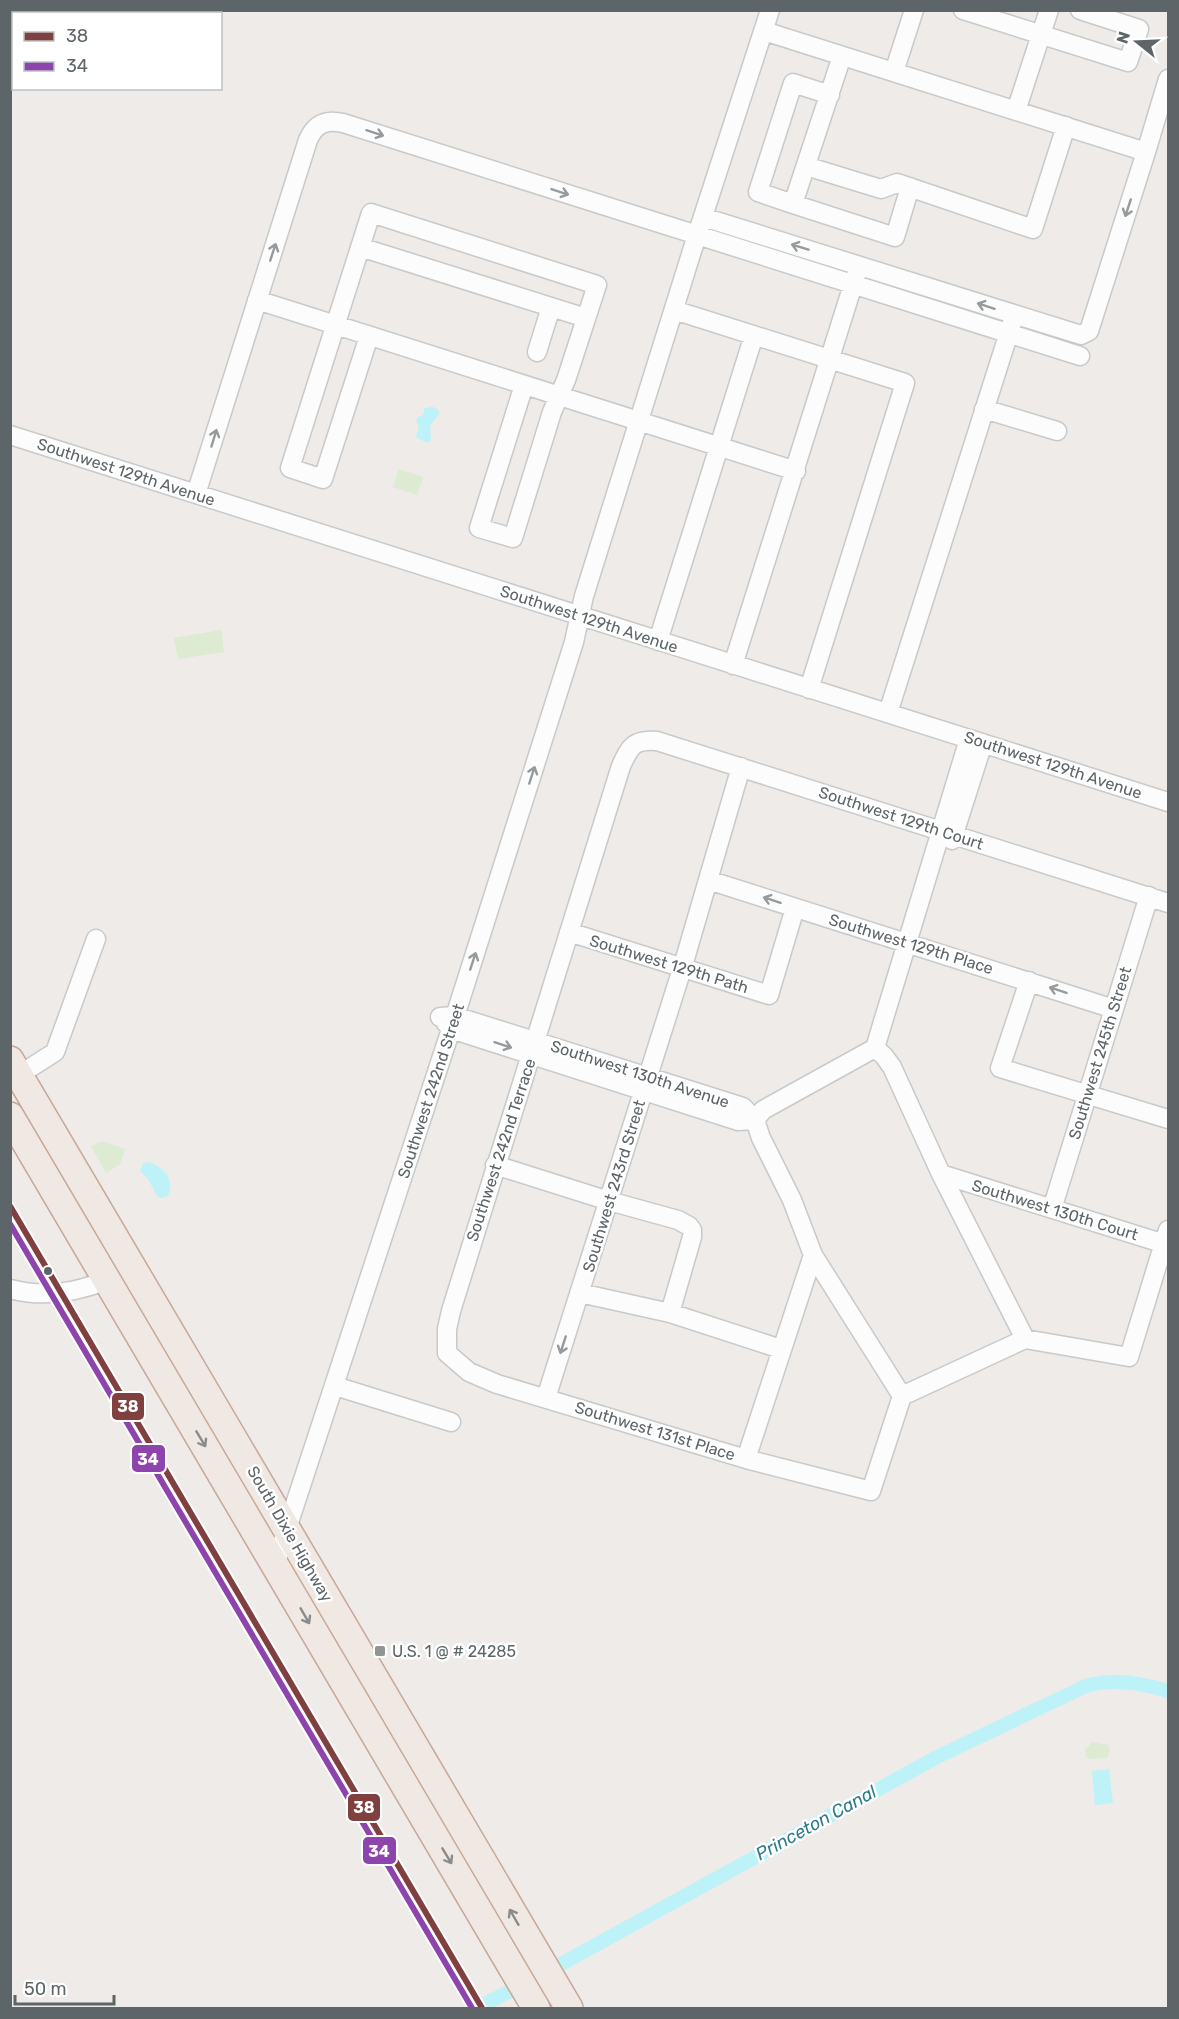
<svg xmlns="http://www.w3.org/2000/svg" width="1179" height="2019" font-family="Rubik,sans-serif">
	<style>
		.green { fill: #dcebd2 }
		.water { fill: #bdf2f8 }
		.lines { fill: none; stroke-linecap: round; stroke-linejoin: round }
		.canal { stroke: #bdf2f8; stroke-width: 14 }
		.minor-casing { stroke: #c8c9c9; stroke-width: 21 }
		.highway-casing { stroke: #c7a795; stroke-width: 30 }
		.minor { stroke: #fcfcfc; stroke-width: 18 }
		.highway { stroke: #f0e8e2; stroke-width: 27 }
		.bus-1-casing { stroke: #fff; stroke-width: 10 }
		.bus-2-casing { stroke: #fff; stroke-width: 10 }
		.bus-1 { stroke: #804040; stroke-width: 6 }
		.bus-2 { stroke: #8e44ad; stroke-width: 6 }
		.oneway { stroke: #959a9c }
		.oneway2 { stroke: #898c8d }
		.bus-dot { fill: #5d6568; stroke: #fff; stroke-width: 2 }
		.poi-dot { fill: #909495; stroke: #fff; stroke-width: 2 }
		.labels { text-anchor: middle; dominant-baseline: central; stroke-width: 5; stroke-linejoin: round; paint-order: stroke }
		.street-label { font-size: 16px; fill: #5d6568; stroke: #fff }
		.poi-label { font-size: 16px; fill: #5d6568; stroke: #fff; text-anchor: start }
		.water-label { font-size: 18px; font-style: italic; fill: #2d7b8e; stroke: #fff }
		.line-badge { stroke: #fff; stroke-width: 2 }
		.badge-label { font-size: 16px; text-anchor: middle; font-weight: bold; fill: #fff }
	</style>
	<rect width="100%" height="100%" fill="#eeebe9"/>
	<path class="green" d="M399,469L423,477L417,495L393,487Z
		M221,630L224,652L178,659L174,638Z
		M103,1141L125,1149L120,1164L106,1173L91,1146Z
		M1092,1742L1109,1745L1110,1751L1107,1758L1089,1759L1086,1757L1085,1750Z"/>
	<path class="water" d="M433,407L438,410L439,414L430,426L431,440L427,443L416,437L419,427L416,420L418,417L423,415L425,408Z
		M148,1162C163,1166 176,1180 168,1196L162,1198L157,1196L148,1179L140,1171L143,1163Z
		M1109,1769L1113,1803L1095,1805L1092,1771Z"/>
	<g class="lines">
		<path class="canal" d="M543,1974L937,1757L1088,1685C1116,1679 1141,1683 1168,1691
			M477,2008L526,1983"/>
		<g class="minor-casing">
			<path id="minor" d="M963,10L1128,62L1139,29L1080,10
				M764,31L1146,152L1168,79
				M894,72L914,10
				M830,95L793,83L758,192L793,204L842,56
				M1016,111L1049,10
				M806,166L881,189L897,183L1033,229L1066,126
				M793,204L895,237L910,187
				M703,217L1081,335L1089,331L1146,152
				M360,247L586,318
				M257,300L796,471
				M674,310L905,383L809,689
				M369,336L323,479L290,468L371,213L597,285L566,380L552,412L513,538L479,528L524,385
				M537,352L551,307
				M984,409L1057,431
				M10,435L1168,802
				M196,494L308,140C315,124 326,119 343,123L1080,356
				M658,641L754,335
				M733,665L857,272
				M888,713L1012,323
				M952,840L983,743
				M708,880L1114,1009
				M569,932L769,995L795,908
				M1029,981L1000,1068L1168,1119
				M440,1017L455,1016L743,1107L755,1120L761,1138L792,1200L813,1255L902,1396
				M445,1022L451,1029L738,1121L755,1120
				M875,1048L884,1056L892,1067L941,1174L1025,1339L1129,1357L1168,1230
				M19,1075L55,1052L96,939
				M755,1120L763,1110L875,1048L969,739
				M495,1165L609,1201L678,1220L689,1226L692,1230V1237L670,1313
				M941,1174L1168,1245
				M1052,1209L1149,896
				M10,1289C44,1298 75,1293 107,1280
				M580,1293L670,1313L781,1349
				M1025,1339L902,1396L871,1491L746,1459L497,1384L469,1372L447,1353V1329L451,1311L621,766C630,747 633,739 657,741L1168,903
				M335,1386L451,1422
				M546,1398L682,969L741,767
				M746,1459L813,1255
				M275,1565L451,1029L574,642L584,596L697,235L770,10"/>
		</g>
		<g class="highway-casing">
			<path id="highway" d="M10,1060L569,2008
				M10,1116L536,2008"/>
		</g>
		<use href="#minor" class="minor"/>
		<use href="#highway" class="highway"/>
		<g class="bus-1-casing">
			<path id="bus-1" d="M10,1206L482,2008"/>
		</g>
		<g class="bus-2-casing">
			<path id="bus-2" d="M10,1224L472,2008"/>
		</g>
		<use href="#bus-1" class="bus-1"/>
		<use href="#bus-2" class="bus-2"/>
	</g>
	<defs><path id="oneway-shaft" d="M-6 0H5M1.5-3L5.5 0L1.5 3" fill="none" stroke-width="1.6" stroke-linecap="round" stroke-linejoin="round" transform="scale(1.5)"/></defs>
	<g class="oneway">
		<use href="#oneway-shaft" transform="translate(375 133) rotate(18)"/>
		<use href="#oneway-shaft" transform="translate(560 192) rotate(18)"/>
		<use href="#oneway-shaft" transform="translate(1128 208) rotate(108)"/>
		<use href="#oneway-shaft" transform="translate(800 247) rotate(-163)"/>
		<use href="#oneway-shaft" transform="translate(273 252) rotate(-72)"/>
		<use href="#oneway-shaft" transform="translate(986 306) rotate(-162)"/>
		<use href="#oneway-shaft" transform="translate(214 438) rotate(-73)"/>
		<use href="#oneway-shaft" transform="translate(532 775) rotate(-72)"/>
		<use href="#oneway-shaft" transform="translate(772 900) rotate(-162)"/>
		<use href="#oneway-shaft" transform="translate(473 961) rotate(-72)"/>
		<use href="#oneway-shaft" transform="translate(1058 990) rotate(-162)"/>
		<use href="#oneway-shaft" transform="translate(503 1045) rotate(18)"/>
		<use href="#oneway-shaft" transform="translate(563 1345) rotate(108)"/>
	</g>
	<g class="oneway2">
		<use href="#oneway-shaft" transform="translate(201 1439) rotate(59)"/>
		<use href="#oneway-shaft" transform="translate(305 1616) rotate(60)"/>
		<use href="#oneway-shaft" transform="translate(447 1856) rotate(59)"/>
		<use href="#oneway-shaft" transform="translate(514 1917) rotate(-120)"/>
	</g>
	<circle class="bus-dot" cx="48" cy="1271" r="5"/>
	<rect class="poi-dot" x="374" y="1645" width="12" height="12" rx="3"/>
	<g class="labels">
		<g class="street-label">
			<text transform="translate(126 472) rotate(18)">Southwest 129th Avenue</text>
			<text transform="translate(589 619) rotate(18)">Southwest 129th Avenue</text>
			<text transform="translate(1053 765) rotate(18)">Southwest 129th Avenue</text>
			<text transform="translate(901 818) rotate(18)">Southwest 129th Court</text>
			<text transform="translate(911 944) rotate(17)">Southwest 129th Place</text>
			<text transform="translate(669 964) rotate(17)">Southwest 129th Path</text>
			<text transform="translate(1100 1053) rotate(-73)">Southwest 245th Street</text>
			<text transform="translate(640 1074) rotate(18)">Southwest 130th Avenue</text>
			<text transform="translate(431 1091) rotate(-72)">Southwest 242nd Street</text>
			<text transform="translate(501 1150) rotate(-72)">Southwest 242nd Terrace</text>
			<text transform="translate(614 1186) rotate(-73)">Southwest 243rd Street</text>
			<text transform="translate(1055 1210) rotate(17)">Southwest 130th Court</text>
			<text transform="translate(655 1431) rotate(17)">Southwest 131st Place</text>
			<text transform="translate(290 1534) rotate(60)">South Dixie Highway</text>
		</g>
		<g class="poi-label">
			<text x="392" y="1651">U.S. 1 @ # 24285</text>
		</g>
		<g class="water-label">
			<text transform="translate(816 1823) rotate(-29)">Princeton Canal</text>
		</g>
	</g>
	<g class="line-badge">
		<rect x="111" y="1392" width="34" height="29" rx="6" fill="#804040"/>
		<rect x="131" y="1444" width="35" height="29" rx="6" fill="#8e44ad"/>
		<rect x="347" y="1793" width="34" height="29" rx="6" fill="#804040"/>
		<rect x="362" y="1836" width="35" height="29" rx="6" fill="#8e44ad"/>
	</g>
	<g class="badge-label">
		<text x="128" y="1412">38</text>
		<text x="148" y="1465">34</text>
		<text x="364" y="1813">38</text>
		<text x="379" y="1857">34</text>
	</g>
	<rect width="1179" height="2019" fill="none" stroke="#5d6568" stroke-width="24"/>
	<rect x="12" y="12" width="210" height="78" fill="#ffffff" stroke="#bec1c3" stroke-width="1.5"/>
	<rect x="24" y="32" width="30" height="9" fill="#804040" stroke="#bec1c3" stroke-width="1.5"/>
	<text x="66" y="42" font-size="18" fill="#5d6568">38</text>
	<rect x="24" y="62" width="30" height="9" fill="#8e44ad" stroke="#bec1c3" stroke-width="1.5"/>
	<text x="66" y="72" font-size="18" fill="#5d6568">34</text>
	<g transform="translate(1137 42) rotate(288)" stroke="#ffffff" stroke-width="4.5" paint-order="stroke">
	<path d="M0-4.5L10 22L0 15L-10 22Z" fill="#5d6568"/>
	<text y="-9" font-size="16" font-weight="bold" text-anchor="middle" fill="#5d6568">N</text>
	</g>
	<path d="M15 1995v9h99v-9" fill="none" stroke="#5d6568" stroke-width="3"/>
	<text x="24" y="1995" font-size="18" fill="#5d6568" stroke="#ffffff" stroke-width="4.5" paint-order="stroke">50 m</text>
</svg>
